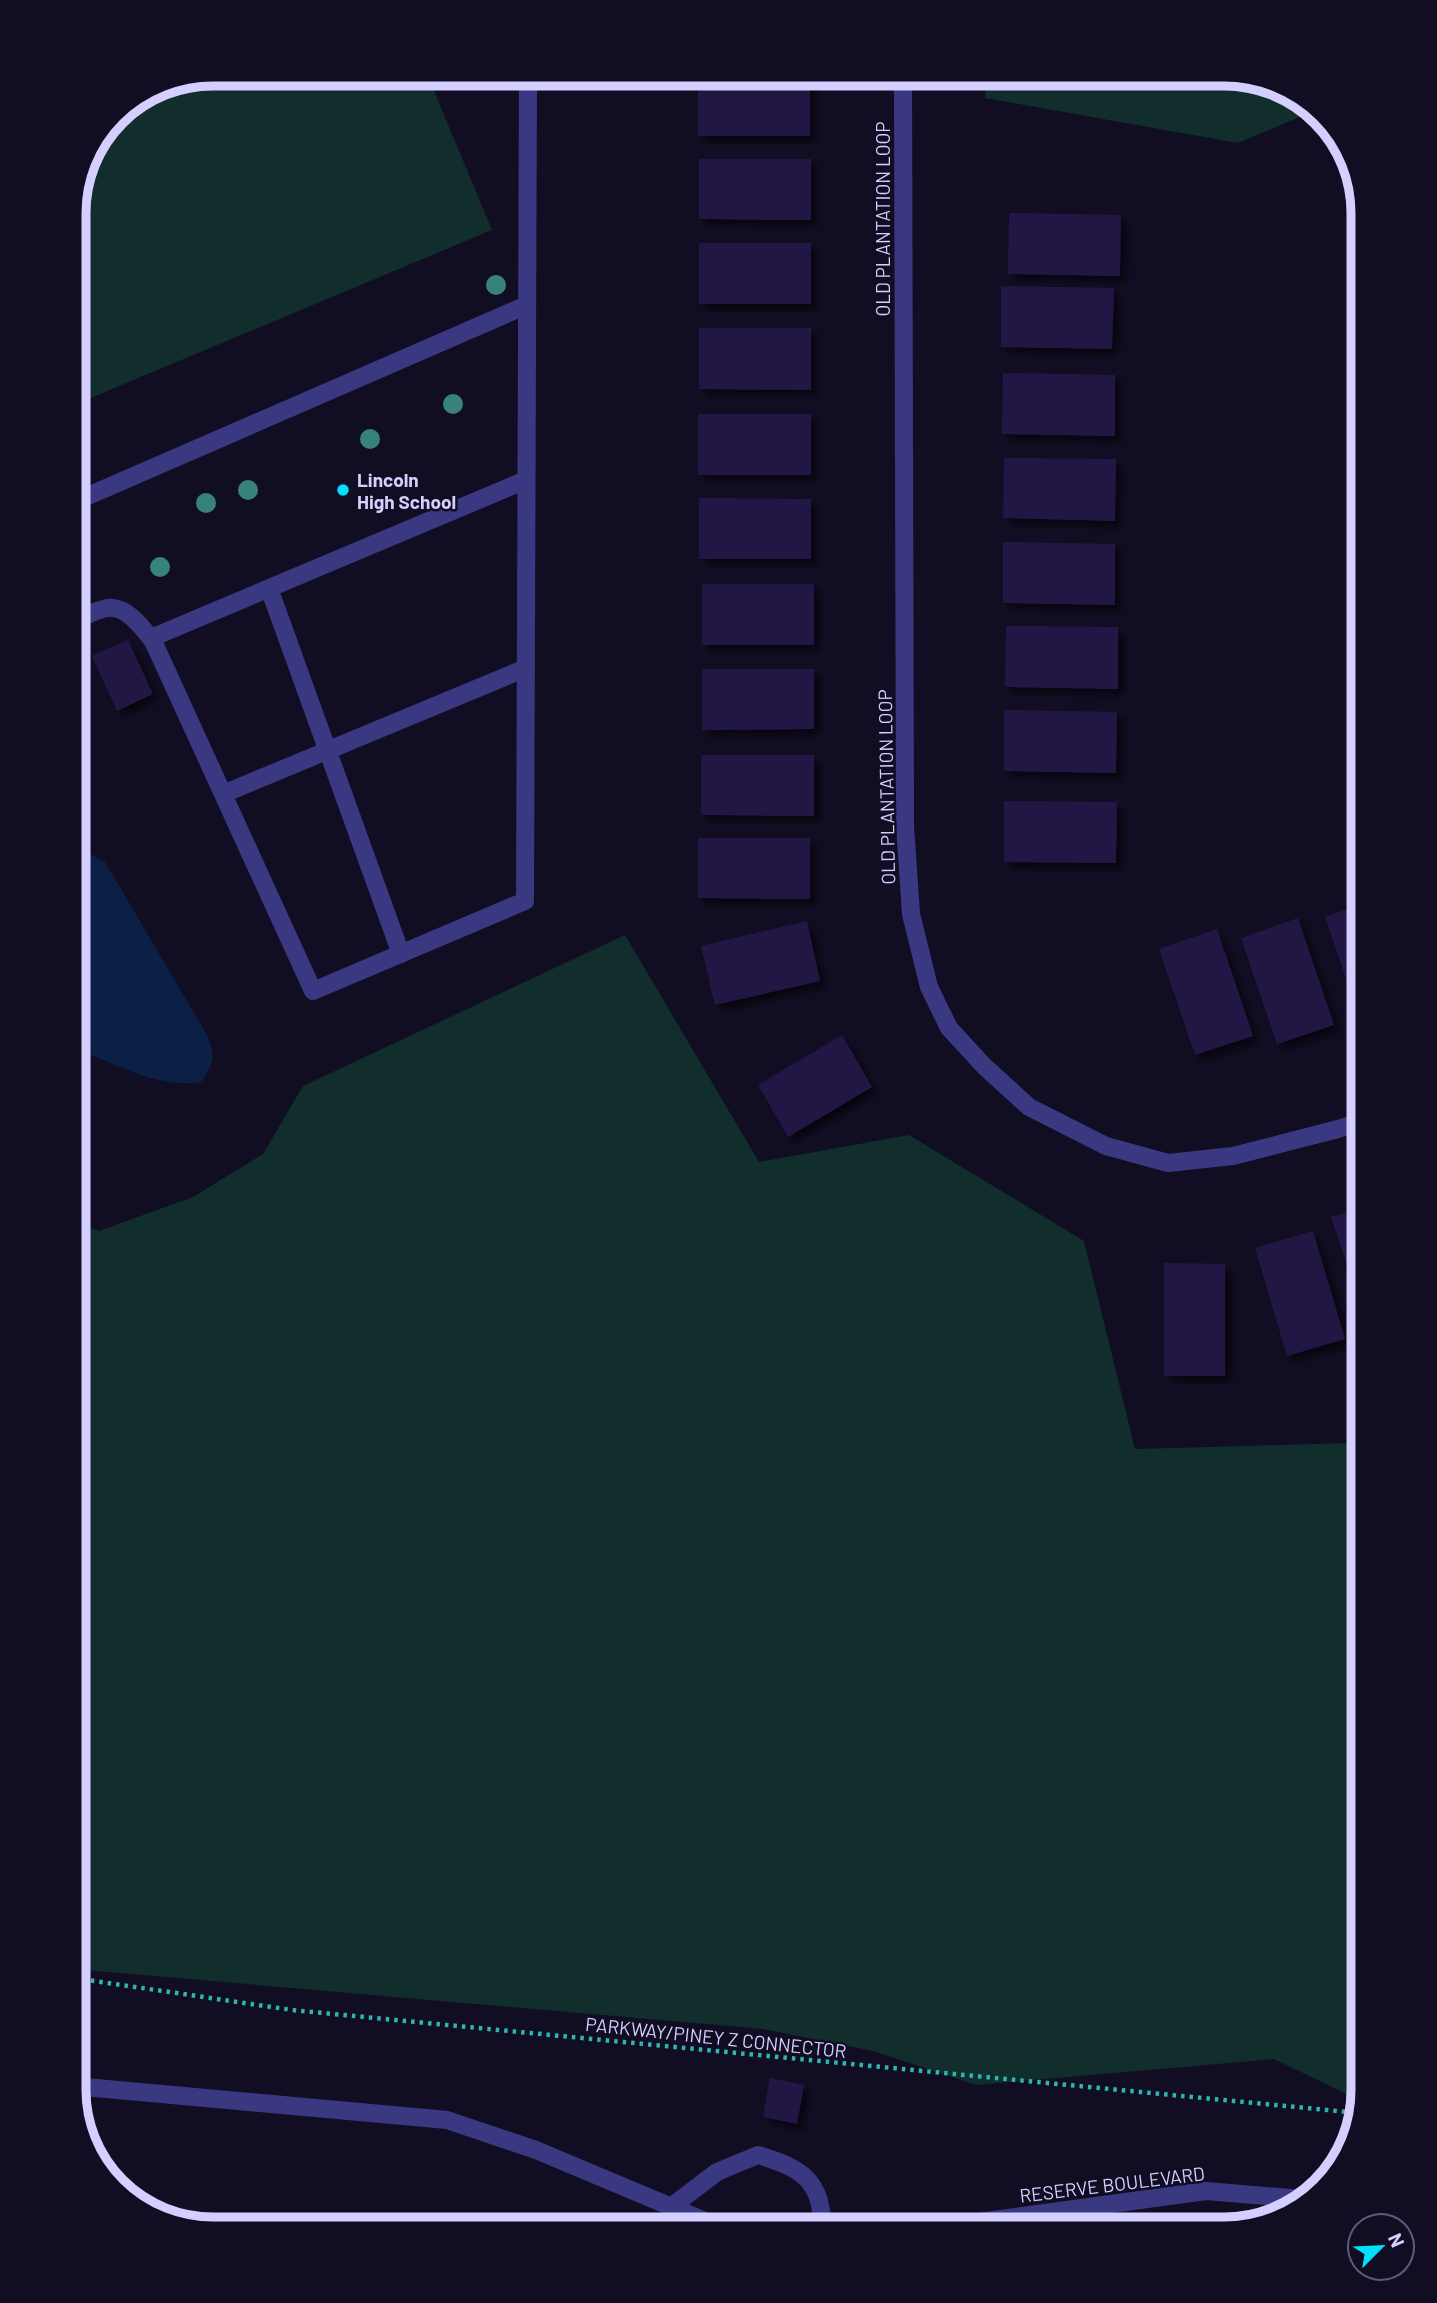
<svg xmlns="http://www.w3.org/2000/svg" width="1437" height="2303" font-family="Barlow,sans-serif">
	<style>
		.green { fill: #112d2c }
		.water { fill: #0b2044 }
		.building { fill: #221944; filter: url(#shadow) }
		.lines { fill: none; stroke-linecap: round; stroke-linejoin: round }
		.path { stroke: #2db5ae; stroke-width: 4.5; stroke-dasharray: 3.5 5; stroke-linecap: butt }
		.service { stroke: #3b3882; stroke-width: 18 }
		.minor { stroke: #3b3882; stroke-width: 18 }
		.tree { fill: #398279 }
		.poi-dot { fill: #00e0fa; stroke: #110e23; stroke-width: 2.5 }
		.labels { text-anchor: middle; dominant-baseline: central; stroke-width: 5; stroke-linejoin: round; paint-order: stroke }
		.street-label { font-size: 19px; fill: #d5cfff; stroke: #110e23 }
		.poi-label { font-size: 19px; font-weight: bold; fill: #d5cfff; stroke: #110e23; text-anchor: start }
		.rim { fill: none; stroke: #d5cfff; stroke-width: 9 }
	</style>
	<defs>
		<filter id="shadow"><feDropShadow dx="6" dy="6" stdDeviation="3.5" flood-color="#0009"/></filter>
	</defs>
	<rect width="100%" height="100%" fill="#110e23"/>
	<path class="green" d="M212,74H427L492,230L74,405V204L84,159L114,114L160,84Z
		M986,74H1234L1302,97L1314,111L1238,143L985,98Z
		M625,935L759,1162L909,1135L1084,1241L1135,1449L1351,1443L1363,1431V2091L1361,2101L1274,2059L976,2085L873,2051L763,2029L74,1969V1221L99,1231L193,1197L263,1154L303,1086Z"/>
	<path class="water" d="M74,845L105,862L207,1035C216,1057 214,1062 201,1082C156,1089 115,1063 74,1048Z"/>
	<path class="building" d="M698,75H810V136H698Z
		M699,159H811V220L699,219Z
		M1009,213L1121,215L1120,276L1008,274Z
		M699,243H811V304H699Z
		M1001,286L1114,288L1112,349L1001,347Z
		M699,328H811V390L699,389Z
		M1003,373L1115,375V436L1002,434Z
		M698,414H811V475H698Z
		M1004,458L1116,459L1115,521L1003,518Z
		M699,498L811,499V559H699Z
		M1003,542L1115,544V605L1003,603Z
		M702,584H814V645H702Z
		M1006,626L1118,627V689L1005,687Z
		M128,640L153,694L117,711L92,656Z
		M702,669H814V729L702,730Z
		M1004,710L1117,712L1116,773L1004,771Z
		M701,755H814V816L701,815Z
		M1004,801L1117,802L1116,863L1004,862Z
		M698,838H810V899L698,898Z
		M1363,904V1023H1361L1325,917Z
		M1298,918L1334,1025L1277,1044L1241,938Z
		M807,921L820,981L715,1005L701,946Z
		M1217,929L1253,1036L1195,1055L1159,949Z
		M842,1035L872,1087L788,1137L758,1085Z
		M1363,1207V1312L1331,1217Z
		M1313,1231L1345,1339L1287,1356L1255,1248Z
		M1164,1263L1225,1264V1376H1164Z
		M770,2078L804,2085L797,2124L763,2117Z
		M166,2213L197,2216L196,2227L166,2217Z
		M252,2215L283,2218L282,2227H290V2229H251Z"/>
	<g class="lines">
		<path class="path" d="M74,1978L292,2010L1358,2113"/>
		<path class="service" d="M74,502L527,305
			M269,588L401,954
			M74,621C84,617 96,610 107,608C126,605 142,627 153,641L313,991L525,901L528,74
			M151,638L526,480
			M223,794L526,668
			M74,2086L447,2120L536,2150L724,2229
			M671,2207L717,2172L758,2155C801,2168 823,2180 822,2229
			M927,2229L1206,2191L1303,2199"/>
		<path class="minor" d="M903,74L905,826L911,914L929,987L949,1028L984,1066L1029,1107L1106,1146L1168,1163L1233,1156L1338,1129L1363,1121"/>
	</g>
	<g class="tree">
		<circle cx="496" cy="285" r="10"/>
		<circle cx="453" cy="404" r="10"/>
		<circle cx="370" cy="439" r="10"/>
		<circle cx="248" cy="490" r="10"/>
		<circle cx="206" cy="503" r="10"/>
		<circle cx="160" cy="567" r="10"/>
	</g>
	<circle class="poi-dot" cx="343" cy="490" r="7"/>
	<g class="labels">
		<g class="street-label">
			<text transform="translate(882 219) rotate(-90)">OLD PLANTATION LOOP</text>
			<text transform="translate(886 787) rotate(-91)">OLD PLANTATION LOOP</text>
			<text transform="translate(716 2037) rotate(6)">PARKWAY/PINEY Z CONNECTOR</text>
			<text transform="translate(1112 2184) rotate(-7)">RESERVE BOULEVARD</text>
		</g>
		<g class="poi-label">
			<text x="357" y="479">Lincoln<tspan x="357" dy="22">High School</tspan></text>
		</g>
	</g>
	<path d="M0 0H1437V2303H0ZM213 86H1224A127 127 0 0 1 1351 213V2090A127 127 0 0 1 1224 2217H213A127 127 0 0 1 86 2090V213A127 127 0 0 1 213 86Z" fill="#110e23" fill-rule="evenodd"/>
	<path class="rim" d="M213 86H1224A127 127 0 0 1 1351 213V2090A127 127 0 0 1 1224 2217H213A127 127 0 0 1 86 2090V213A127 127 0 0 1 213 86Z"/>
	<g transform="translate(1381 2247) rotate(66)"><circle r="33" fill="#110e23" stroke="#5f5b7b" stroke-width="2"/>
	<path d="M0-5L12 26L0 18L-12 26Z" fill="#00e0fa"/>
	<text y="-10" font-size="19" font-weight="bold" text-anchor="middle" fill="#d5cfff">N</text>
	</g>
</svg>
